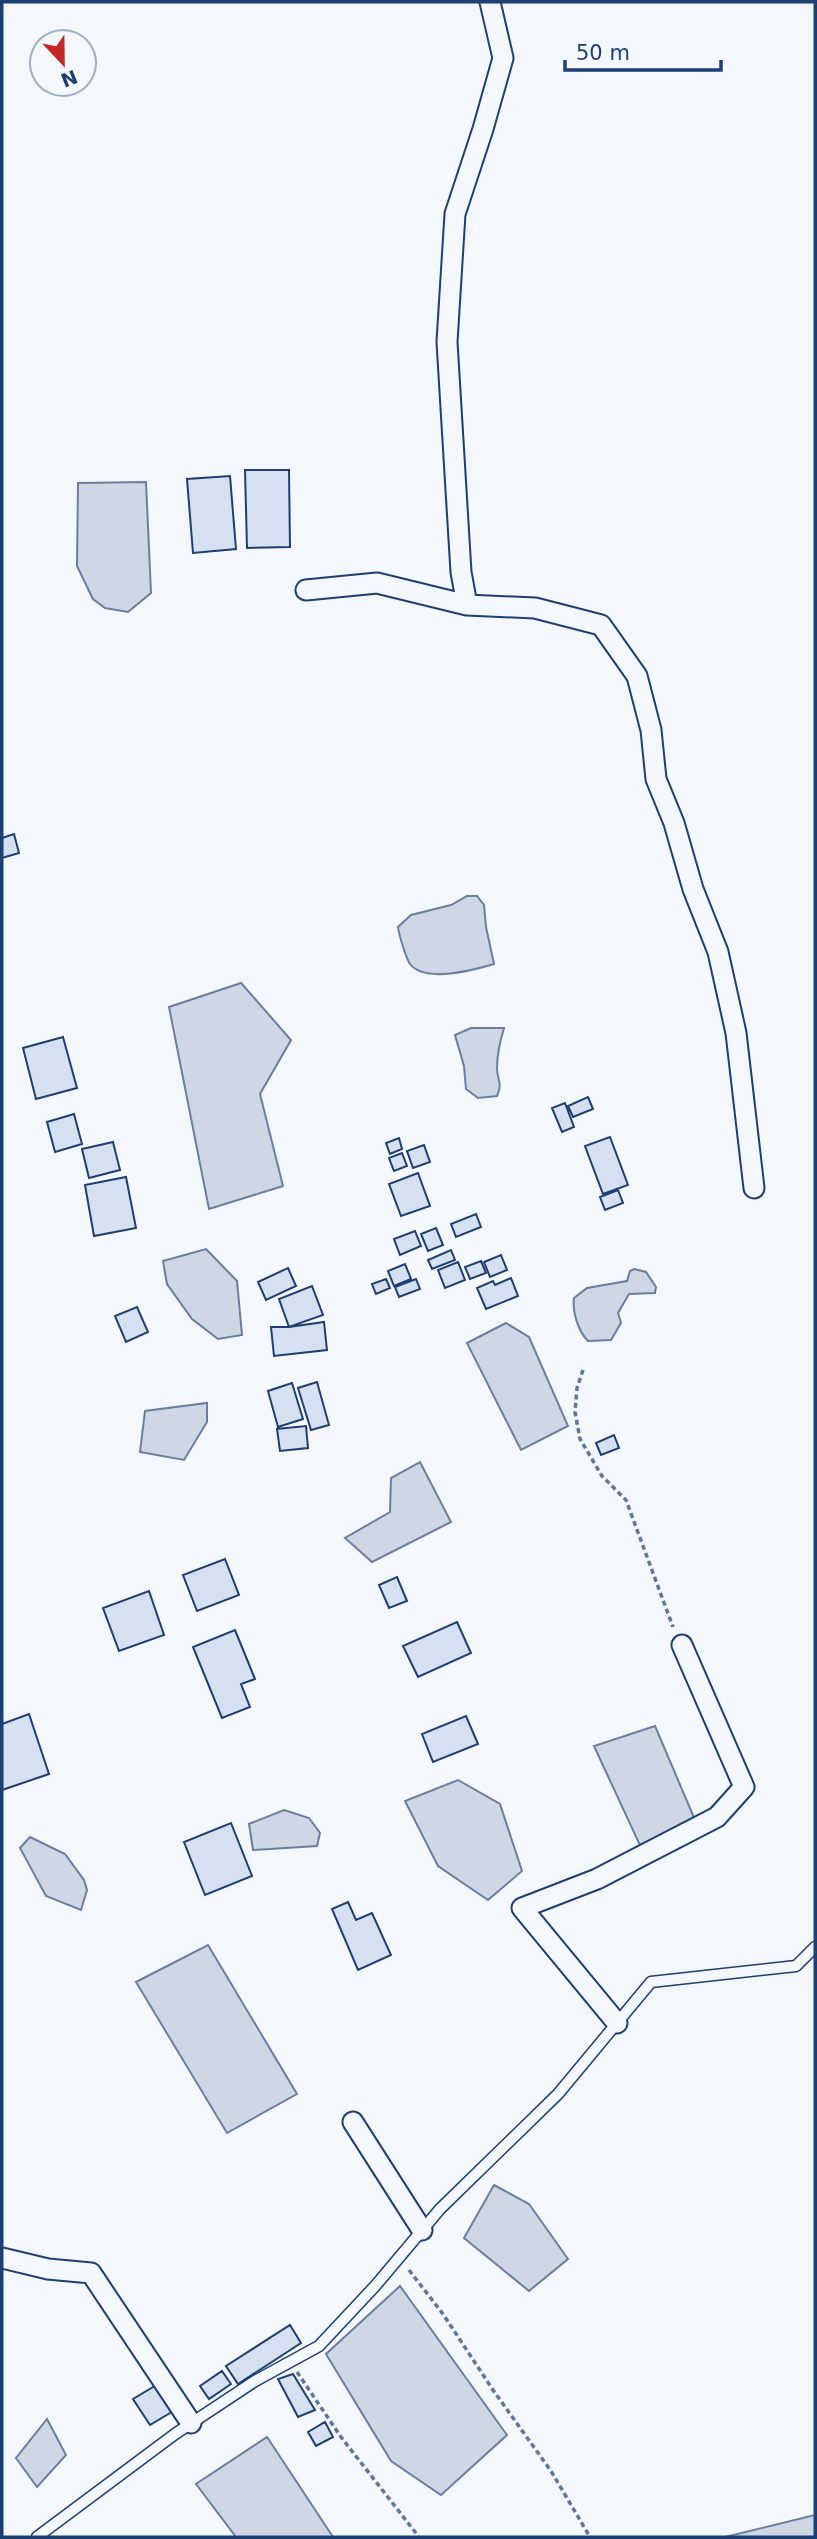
<svg xmlns="http://www.w3.org/2000/svg" width="817" height="2539" font-family="'DejaVu Sans',sans-serif">
	<style>
		.water { fill: #cfd7e4; stroke: #687fa3; stroke-width: 2 }
		.building { fill: #d5e0f0; stroke: #1d3f73; stroke-width: 2 }
		.lines { fill: none; stroke-linecap: round; stroke-linejoin: round }
		.lane-casing { stroke: #1d3f73; stroke-width: 13 }
		.street-casing { stroke: #1d3f73; stroke-width: 23 }
		.path { stroke: #5e769c; stroke-width: 3.5; stroke-dasharray: 5 3.5; stroke-linecap: butt }
		.lane { stroke: #f4f7fb; stroke-width: 10 }
		.street { stroke: #f4f7fb; stroke-width: 19 }
	</style>
	<rect width="100%" height="100%" fill="#f4f7fb"/>
	<path class="water" d="M146,482L151,593L128,612L105,608L93,599L77,566L78,483Z
		M467,896H477L484,905L486,927L494,964C474,970 425,983 410,964C406,958 399,935 398,927L411,915L451,905Z
		M241,983L291,1040L260,1094L283,1186L209,1209L169,1007Z
		M471,1028H504C500,1041 497,1054 497,1068C497,1081 503,1082 497,1096L478,1098L466,1089L464,1066L455,1035Z
		M206,1249L237,1281L242,1335L218,1339L192,1319L167,1284L163,1261Z
		M634,1269L646,1272L656,1287L655,1293L629,1294L618,1313L621,1323L611,1340L588,1341C578,1331 572,1311 574,1298L587,1288L627,1281L630,1271Z
		M506,1323L529,1337L568,1426L521,1450L467,1343Z
		M207,1403V1422L184,1460L140,1452L145,1411Z
		M420,1462L451,1522L372,1562L345,1538L390,1512L391,1478Z
		M655,1726L698,1827L644,1854L594,1746Z
		M458,1780L500,1804L522,1871L488,1900L438,1866L405,1801Z
		M284,1810L309,1818L320,1833L317,1846L253,1850L249,1824Z
		M30,1837L65,1854L84,1880L87,1890L81,1910L46,1896L20,1848Z
		M208,1945L297,2094L227,2133L136,1982Z
		M494,2185L529,2204L568,2259L529,2291L464,2238Z
		M400,2286L507,2435L441,2495L391,2461L326,2354Z
		M47,2419L66,2455L37,2487L16,2458Z
		M267,2437L333,2537H236L196,2484Z
		M815,2515V2537H725Z"/>
	<path class="building" d="M245,470H289L290,547L247,548Z
		M230,476L236,549L193,553L187,479Z
		M14,834L19,853L2,858V838Z
		M63,1037L77,1088L36,1099L23,1048Z
		M588,1097L593,1109L573,1117L568,1106Z
		M565,1103L574,1127L562,1132L552,1108Z
		M74,1114L82,1144L55,1152L47,1122Z
		M610,1137L628,1185L603,1194L585,1146Z
		M399,1138L402,1149L390,1154L386,1143Z
		M113,1142L120,1170L89,1178L82,1149Z
		M424,1145L430,1162L413,1168L407,1151Z
		M402,1153L407,1166L394,1171L389,1158Z
		M418,1173L430,1206L401,1216L389,1184Z
		M126,1177L136,1228L94,1236L85,1185Z
		M618,1190L623,1203L605,1210L600,1197Z
		M476,1214L481,1227L456,1237L451,1224Z
		M436,1228L443,1245L428,1251L421,1234Z
		M415,1231L421,1246L400,1255L394,1239Z
		M451,1250L455,1260L432,1269L428,1260Z
		M501,1255L507,1270L490,1277L484,1262Z
		M481,1261L486,1273L470,1279L465,1267Z
		M458,1262L465,1280L445,1288L438,1270Z
		M405,1264L411,1279L394,1286L388,1271Z
		M288,1268L296,1286L266,1300L258,1282Z
		M511,1278L518,1296L486,1309L477,1288L493,1281L495,1285Z
		M386,1279L390,1288L376,1294L372,1284Z
		M416,1279L420,1289L399,1297L395,1287Z
		M312,1286L323,1315L289,1327L279,1299Z
		M137,1307L148,1332L126,1342L115,1316Z
		M324,1322L327,1350L274,1356L271,1327H289Z
		M317,1382L329,1425L311,1430L298,1388Z
		M292,1383L303,1419L278,1427L268,1391Z
		M306,1426L308,1448L280,1451L277,1429Z
		M614,1435L619,1448L601,1455L596,1443Z
		M225,1559L239,1595L197,1611L183,1575Z
		M397,1577L407,1601L389,1608L379,1585Z
		M149,1591L164,1635L119,1651L103,1608Z
		M457,1622L471,1653L418,1677L403,1646Z
		M235,1630L255,1679L241,1684L250,1707L222,1718L193,1647Z
		M29,1714L49,1774L2,1790V1724Z
		M466,1716L478,1744L433,1762L422,1734Z
		M231,1823L252,1876L205,1895L184,1842Z
		M348,1902L356,1920L372,1913L391,1955L358,1970L332,1909Z
		M290,2325L301,2343L238,2384L226,2366Z
		M222,2371L231,2384L209,2399L200,2386Z
		M293,2374L315,2410L298,2417L278,2379Z
		M158,2384L175,2410L150,2425L133,2399Z
		M325,2422L333,2437L316,2446L308,2432Z"/>
	<g class="lines">
		<g class="lane-casing">
			<path id="lane" d="M37,2537L175,2434L255,2381L319,2346L376,2285L440,2209L558,2094L651,1982L796,1966L815,1947"/>
		</g>
		<g class="street-casing">
			<path id="street" d="M306,590L377,583L467,605L535,608L601,625L637,676L651,730L656,779L674,823L693,889L718,952L736,1033L754,1188
				M467,605L461,572L447,342L455,214L483,129L503,58L490,2
				M617,2023L522,1908L597,1879L717,1817L744,1787L682,1645
				M353,2122L422,2230
				M2,2258L48,2269L91,2273L191,2423"/>
		</g>
		<path class="path" d="M583,1370L577,1388L575,1412L580,1439L602,1476L626,1500L673,1627
			M409,2270L443,2314L493,2390L551,2471L590,2537
			M297,2372L341,2437L419,2537"/>
		<use href="#lane" class="lane"/>
		<use href="#street" class="street"/>
	</g>
	<rect width="817" height="2539" fill="none" stroke="#1d3f73" stroke-width="7"/>
	<g transform="translate(63 63) rotate(158)"><circle r="33" fill="#f4f7fb" stroke="#9eadc5" stroke-width="2"/>
	<path d="M0-5L12 26L0 18L-12 26Z" fill="#c62828"/>
	<text y="-10" font-size="19" font-weight="bold" text-anchor="middle" fill="#1d3f73">N</text>
	</g>
	<path d="M565 60v10h156v-10" fill="none" stroke="#1d3f73" stroke-width="3.5"/>
	<text x="576" y="60" font-size="21" fill="#1d3f73" stroke="#f4f7fb" stroke-width="5" paint-order="stroke">50 m</text>
</svg>
